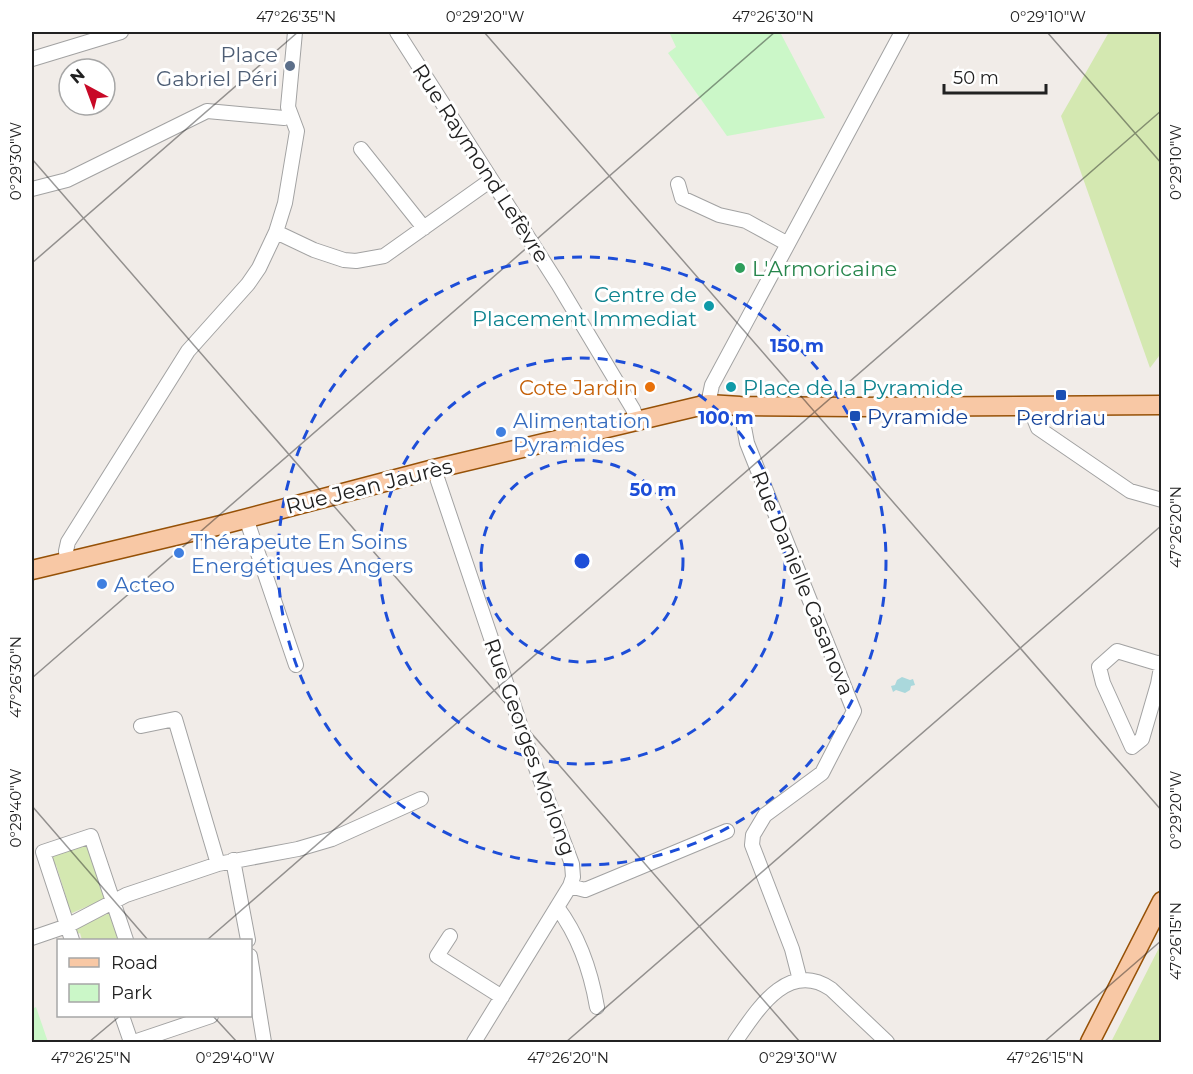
<svg xmlns="http://www.w3.org/2000/svg" width="1193" height="1074" font-family="Montserrat,sans-serif">
	<style>
		.grass { fill: #d4e8b1 }
		.park { fill: #cbf7c8 }
		.water { fill: #aad8dc }
		.lines { fill: none; stroke-linecap: round; stroke-linejoin: round }
		.minor-casing { stroke: #a2a2a2; stroke-width: 16 }
		.major-casing { stroke: #965107; stroke-width: 21 }
		.minor { stroke: #fff; stroke-width: 14 }
		.major { stroke: #f8c8a5; stroke-width: 18 }
		.ticks { fill: none; stroke: #212121; stroke-width: 1.5; stroke-opacity: 0.45 }
		.ring { fill: none; stroke: #1d4ed8; stroke-width: 3; stroke-dasharray: 10 8 }
		.service-dot { fill: #5c6f8a; stroke: #fff; stroke-width: 2 }
		.leisure-dot { fill: #2e9e5b; stroke: #fff; stroke-width: 2 }
		.culture-dot { fill: #0f9aa8; stroke: #fff; stroke-width: 2 }
		.food-dot { fill: #e8710a; stroke: #fff; stroke-width: 2 }
		.transit-dot { fill: #1a4fb4; stroke: #fff; stroke-width: 2 }
		.shop-dot { fill: #3f7fe0; stroke: #fff; stroke-width: 2 }
		.labels { text-anchor: middle; dominant-baseline: central; stroke-width: 6; stroke-linejoin: round; paint-order: stroke }
		.service-label { font-size: 21px; fill: #4e5e75; stroke: #fff; text-anchor: end }
		.street-label { font-size: 21px; fill: #212121; stroke: #fff }
		.leisure-label { font-size: 21px; fill: #27864d; stroke: #fff; text-anchor: start }
		.culture-label { font-size: 21px; fill: #0d838f; stroke: #fff; text-anchor: end }
		.food-label { font-size: 21px; fill: #c56008; stroke: #fff; text-anchor: end }
		.transit-label { font-size: 21px; fill: #164399; stroke: #fff; text-anchor: start }
		.shop-label { font-size: 21px; fill: #366cbe; stroke: #fff; text-anchor: start }
		.centre { fill: #1d4ed8; stroke: #fff; stroke-width: 3 }
		.ring-label { font-size: 18px; text-anchor: middle; font-weight: bold; fill: #1d4ed8; stroke: #fff; stroke-width: 6; stroke-linejoin: round; paint-order: stroke }
		.neatline { fill: none; stroke: #212121; stroke-width: 2 }
		.ticks-label { font-size: 15px; text-anchor: middle; fill: #212121 }
	</style>
	<rect width="100%" height="100%" fill="#f1ece8"/>
	<path class="grass" d="M1109,32H1161L1162,352L1150,368L1061,116Z
		M88,843L94,850L89,852L100,887L105,886V897L102,900L72,913L66,910L62,902L67,900L56,865L50,867V857L52,853Z
		M112,913L117,920L112,922L118,940H82L80,933L75,935V929L107,914Z
		M1161,944V1042H1111Z"/>
	<path class="park" d="M669,32H780L825,118L727,136L668,53L676,47Z
		M36,1007L48,1042H32V1009Z"/>
	<path class="water" d="M902,677L910,680L913,679L915,685L911,686L910,690L905,693L896,690L893,692L891,686L895,685L897,680Z"/>
	<g class="lines">
		<g class="minor-casing">
			<path id="minor" d="M397,32L558,284L633,409L637,420
				M32,59L121,32
				M361,149L424,228
				M678,184L682,198L719,215L746,221L788,244
				M32,189L67,180L207,111L284,118L291,115
				M276,232L314,250L344,260L356,261L384,256L491,180
				M708,404L712,385L902,32
				M740,406L747,443L854,711L822,773L765,815L753,835L752,845L792,949L800,980
				M1029,406L1038,428L1130,491L1162,500
				M434,469L524,736L572,864L573,877L570,886L474,1042
				M246,518L296,665
				M67,562L66,551L68,542L188,351L248,284L259,268L276,232L285,203L297,131L288,107L295,32
				M1160,664L1117,651L1099,667L1103,683L1132,747L1142,739L1158,684L1162,662
				M141,726L175,719L218,864
				M233,860L248,940
				M570,886L585,890L727,831
				M557,907C578,935 591,972 597,1007
				M450,936L437,956L502,997
				M32,938L67,926L126,895L218,864L298,849L332,839L421,799
				M72,940L43,852L91,836L126,940
				M250,956L264,1042
				M122,1016L131,1042
				M134,1042L211,1016
				M735,1042C756,1012 787,959 831,989L887,1042"/>
		</g>
		<g class="major-casing">
			<path id="major" d="M32,570L225,524L434,469L708,404L740,406L855,407L1162,405
				M1090,1042L1162,901"/>
		</g>
		<use href="#minor" class="minor"/>
		<use href="#major" class="major"/>
	</g>
	<path class="ticks" d="M484,32L1162,811M1047,32L1162,164M32,159L800,1042M32,263L298,32M32,678L775,32M32,806L148,940M207,940L1162,110M213,1016L237,1042M89,1042L120,1016M566,1042L1162,525M1044,1042L1162,940"/>
	<g class="ring">
		<circle cx="582" cy="561" r="101"/>
		<circle cx="582" cy="561" r="203"/>
		<circle cx="582" cy="561" r="304"/>
	</g>
	<circle class="service-dot" cx="290" cy="66" r="6"/>
	<circle class="leisure-dot" cx="740" cy="268" r="6"/>
	<g class="culture-dot">
		<circle cx="709" cy="306" r="6"/>
		<circle cx="731" cy="387" r="6"/>
	</g>
	<circle class="food-dot" cx="650" cy="387" r="6"/>
	<g class="transit-dot">
		<rect x="1055" y="389" width="12" height="12" rx="3"/>
		<rect x="849" y="410" width="12" height="12" rx="3"/>
	</g>
	<g class="shop-dot">
		<circle cx="501" cy="432" r="6"/>
		<circle cx="179" cy="553" r="6"/>
		<circle cx="102" cy="584" r="6"/>
	</g>
	<g class="labels">
		<g class="service-label">
			<text x="278" y="54">Place<tspan x="278" dy="24">Gabriel Péri</tspan></text>
		</g>
		<g class="street-label">
			<text transform="translate(481 163) rotate(57)">Rue Raymond Lefèvre</text>
			<text transform="translate(369 486) rotate(-14)">Rue Jean Jaurès</text>
			<text transform="translate(803 583) rotate(68)">Rue Danielle Casanova</text>
			<text transform="translate(530 747) rotate(70)">Rue Georges Morlong</text>
		</g>
		<g class="leisure-label">
			<text x="752" y="268">L'Armoricaine</text>
		</g>
		<g class="culture-label">
			<text x="697" y="294">Centre de<tspan x="697" dy="24">Placement Immediat</tspan></text>
			<text x="743" y="387" text-anchor="start">Place de la Pyramide</text>
		</g>
		<g class="food-label">
			<text x="638" y="387">Cote Jardin</text>
		</g>
		<g class="transit-label">
			<text x="867" y="416">Pyramide</text>
			<text x="1061" y="417" text-anchor="middle">Perdriau</text>
		</g>
		<g class="shop-label">
			<text x="513" y="420">Alimentation<tspan x="513" dy="24">Pyramides</tspan></text>
			<text x="191" y="541">Thérapeute En Soins<tspan x="191" dy="24">Energétiques Angers</tspan></text>
			<text x="114" y="584">Acteo</text>
		</g>
	</g>
	<circle cx="582" cy="561" r="9" class="centre"/>
	<g class="ring-label">
		<text x="797" y="352">150 m</text>
		<text x="726" y="424">100 m</text>
		<text x="653" y="496">50 m</text>
	</g>
	<rect width="1193" height="1074" fill="none" stroke="#ffffff" stroke-width="66"/>
	<rect x="57" y="939" width="195" height="78" fill="#ffffff" stroke="#a6a6a6" stroke-width="1.5"/>
	<rect x="69" y="958" width="30" height="9" fill="#f8c8a5" stroke="#a6a6a6" stroke-width="1.5"/>
	<text x="111" y="969" font-size="18" fill="#212121">Road</text>
	<rect x="69" y="984" width="30" height="18" fill="#cbf7c8" stroke="#a6a6a6" stroke-width="1.5"/>
	<text x="111" y="999" font-size="18" fill="#212121">Park</text>
	<g transform="translate(87 87) rotate(319)"><circle r="28" fill="#ffffff" stroke="#a6a6a6" stroke-width="1.5"/>
	<path d="M0-4.5L10 22L0 15L-10 22Z" fill="#c80927"/>
	<text y="-9" font-size="16" font-weight="bold" text-anchor="middle" fill="#212121">N</text>
	</g>
	<path d="M944 84v9h102v-9" fill="none" stroke="#212121" stroke-width="3"/>
	<text x="953" y="84" font-size="18" fill="#212121" stroke="#ffffff" stroke-width="4.5" paint-order="stroke">50 m</text>
	<rect x="33" y="33" width="1127" height="1008" class="neatline"/>
	<g class="ticks-label">
		<text x="296" y="22">47°26'35"N</text>
		<text x="485" y="22">0°29'20"W</text>
		<text x="773" y="22">47°26'30"N</text>
		<text x="1048" y="22">0°29'10"W</text>
		<text transform="translate(16 161) rotate(-90)" y="5">0°29'30"W</text>
		<text transform="translate(1176 162) rotate(-90)" y="5">0°29'10"W</text>
		<text transform="translate(1176 527) rotate(-90)" y="5">47°26'20"N</text>
		<text transform="translate(16 677) rotate(-90)" y="5">47°26'30"N</text>
		<text transform="translate(16 808) rotate(-90)" y="5">0°29'40"W</text>
		<text transform="translate(1176 810) rotate(-90)" y="5">0°29'20"W</text>
		<text transform="translate(1176 941) rotate(-90)" y="5">47°26'15"N</text>
		<text x="91" y="1063">47°26'25"N</text>
		<text x="235" y="1063">0°29'40"W</text>
		<text x="568" y="1063">47°26'20"N</text>
		<text x="798" y="1063">0°29'30"W</text>
		<text x="1045" y="1063">47°26'15"N</text>
	</g>
</svg>
